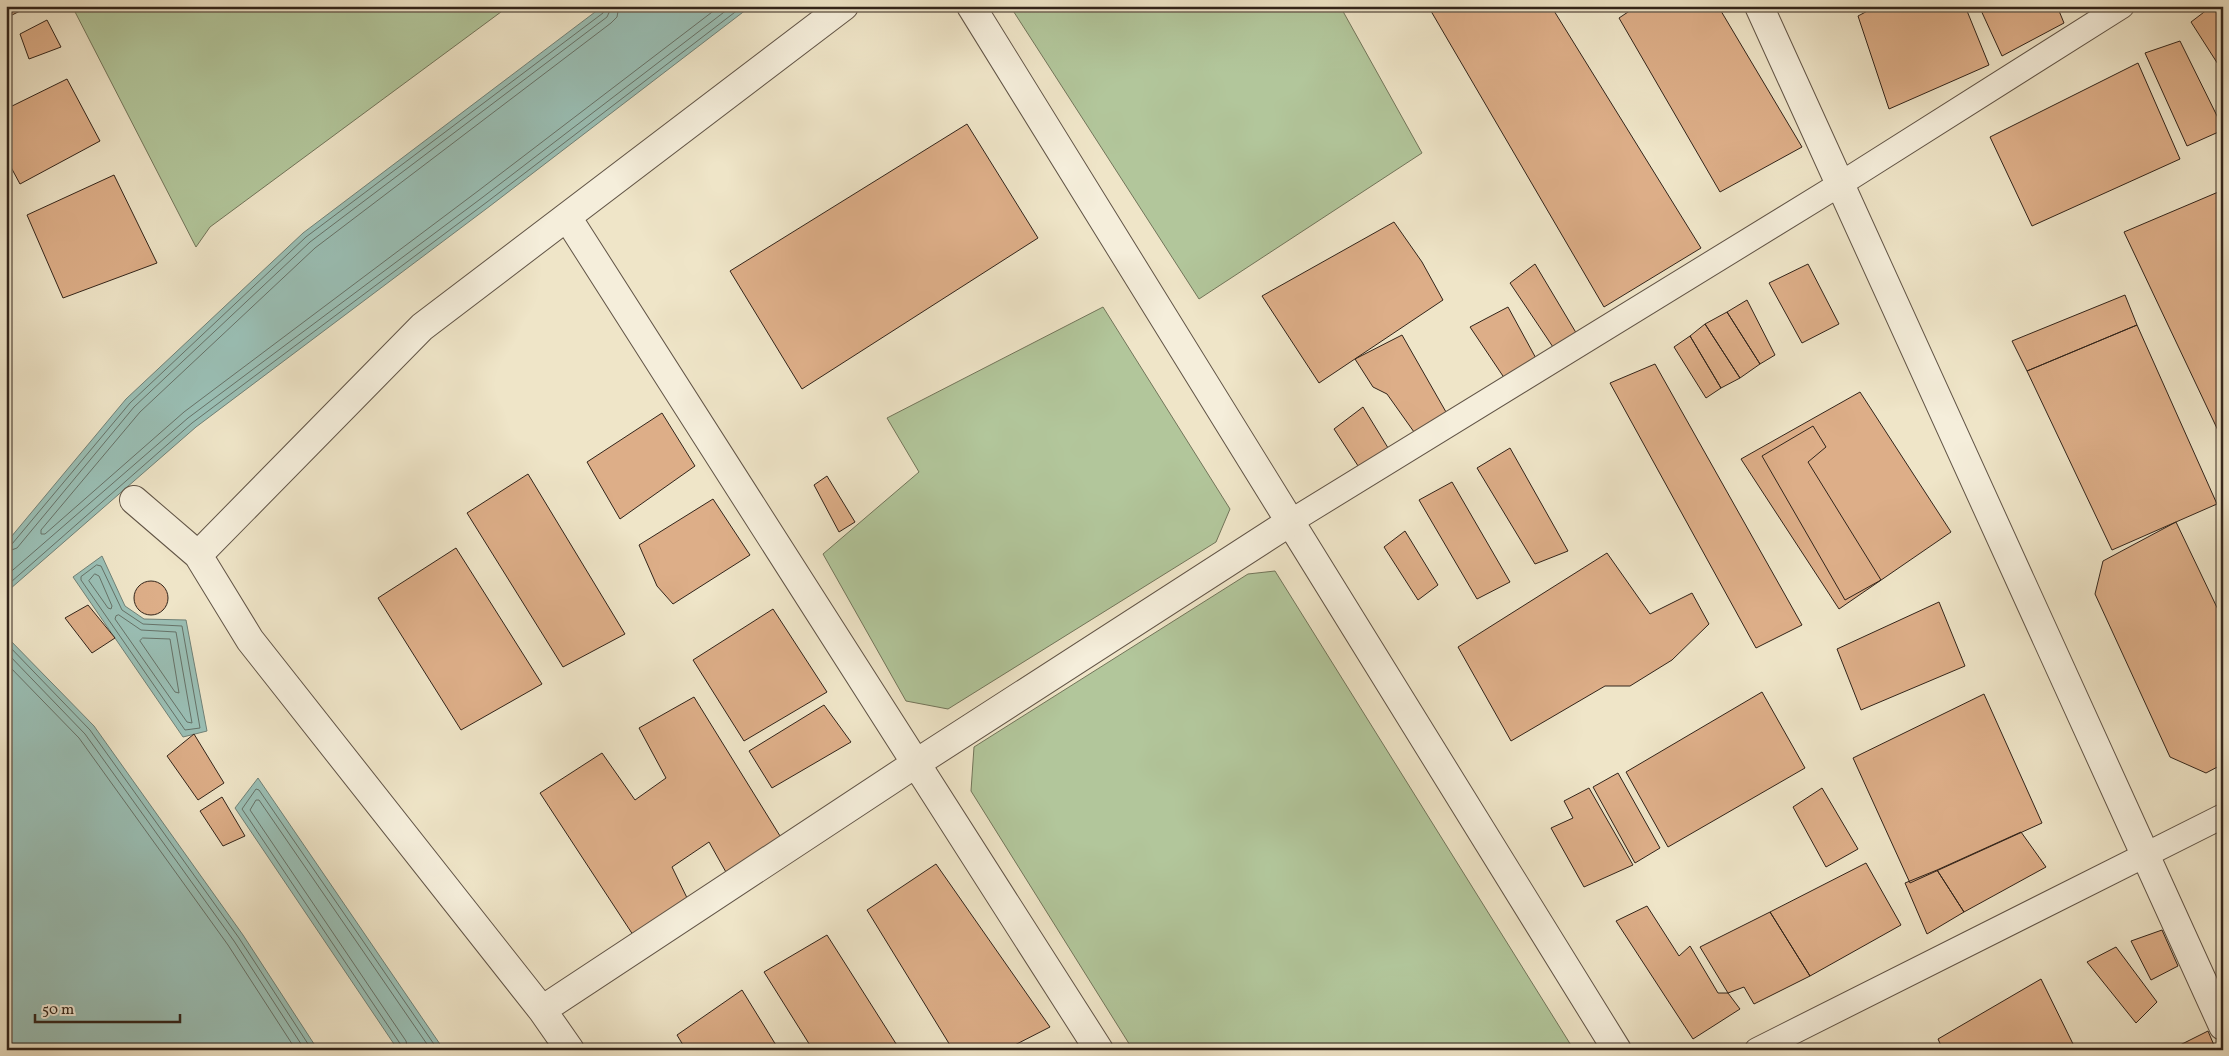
<svg xmlns="http://www.w3.org/2000/svg" width="2229" height="1056" font-family="Vollkorn,serif">
	<style>
		.green { fill: #b2c69b; stroke: #72755a }
		.water { fill: #9abfb5; stroke: #708177 }
		.lines { fill: none; stroke-linecap: round; stroke-linejoin: round }
		.shore { stroke: #667268; stroke-width: 1 }
		.building { fill: #ddae88; stroke: #32241a }
		.minor-casing { stroke: #615446; stroke-width: 26 }
		.tertiary-casing { stroke: #615446; stroke-width: 30 }
		.minor { stroke: #f5eedb; stroke-width: 24 }
		.tertiary { stroke: #f5eedb; stroke-width: 28 }
	</style>
	<rect width="100%" height="100%" fill="#efe5c8"/>
	<filter id="stains"><feTurbulence type="fractalNoise" baseFrequency=".004" numOctaves="4"/><feColorMatrix values="0 0 0 0 .2 0 0 0 0 .09 0 0 0 0 .02 0 0 0 .5 -.17"/></filter>
	<radialGradient id="worn" r=".72"><stop offset=".6" stop-color="#630" stop-opacity="0"/><stop offset="1" stop-color="#630" stop-opacity=".3"/></radialGradient>
	<path class="green" d="M72,6H509L210,227L196,247Z
		M1010,6H1340L1422,153L1199,299Z
		M1103,307L1230,509L1216,542L948,709L906,701L823,554L919,472L887,418Z
		M1275,571L1574,1050H1133L971,791L974,747L1248,574Z"/>
	<path class="water" d="M603,6H751L490,206L196,427L10,589L6,586V543L126,399L303,233Z
		M102,556L125,606L144,619L186,620L207,731L183,737L73,577Z
		M6,636L94,726L243,935L318,1050H6Z
		M258,778L444,1050H398L235,808Z"/>
	<g class="lines">
		<path class="shore" d="M619,6L617,17L611,23L315,248L140,412L41,530V534H45L184,412L478,191L720,6
			M6,546L12,544L130,403L306,237L603,13L605,6
			M6,552L17,548L134,407L310,242L607,17L612,6
			M97,565L101,566L122,610L143,624L182,626L200,728L185,730L81,580V577Z
			M95,574L99,576L112,606L111,609L108,608L89,581Z
			M6,576L188,418L483,197L732,6
			M6,582H11L192,423L487,202L743,6
			M119,615L141,630L176,632L192,723L187,722L115,619L116,616Z
			M143,638L170,639L179,693L175,692L140,641Z
			M6,643L90,730L239,938L312,1050
			M6,652L85,734L234,941L305,1050
			M6,663L79,738L228,945L296,1050
			M402,1050L401,1045L242,809L256,789L259,790L438,1050
			M408,1050L406,1041L250,810L256,800H259L431,1050"/>
	</g>
	<path class="building" d="M6,6H30L6,18Z
		M1428,6H1551L1701,248L1604,307Z
		M1637,6H1718L1802,147L1720,192L1619,18Z
		M1877,6H1965L1989,65L1889,109L1858,16Z
		M1979,6H2057L2064,23L2002,56Z
		M2212,6H2223V72L2191,22Z
		M47,20L61,47L29,59L20,34Z
		M2180,41L2223,128V130L2187,146L2145,53Z
		M2138,63L2180,159L2032,226L1990,137Z
		M67,79L100,141L20,184L6,158V109Z
		M967,124L1038,238L802,389L730,271Z
		M114,175L157,263L63,298L27,215Z
		M2223,190V441L2124,232Z
		M1394,222L1422,262L1443,300L1319,383L1262,296Z
		M1535,264L1578,336L1555,350L1510,283Z
		M1808,264L1839,324L1802,343L1769,283Z
		M2125,295L2137,325L2027,371L2012,341Z
		M1747,300L1775,355L1760,364L1727,312Z
		M1508,307L1538,362L1507,382L1470,327Z
		M1727,312L1760,364L1740,378L1705,324Z
		M1705,324L1740,378L1721,388L1690,336Z
		M2137,325L2217,504L2112,550L2027,371Z
		M1402,335L1450,419L1419,439L1387,394L1373,387L1355,359Z
		M1690,336L1721,388L1706,398L1674,347Z
		M1655,364L1802,625L1756,648L1610,383Z
		M1860,392L1951,532L1839,609L1741,459Z
		M1363,407L1393,456L1364,475L1334,429Z
		M662,413L695,466L620,519L587,462Z
		M1813,426L1826,447L1808,462L1881,580L1845,600L1762,456Z
		M1510,448L1568,551L1535,564L1477,468Z
		M528,474L625,634L563,667L467,513Z
		M827,476L855,522L839,532L814,485Z
		M1452,482L1510,582L1477,599L1419,500Z
		M713,499L750,555L673,604L657,586L639,545Z
		M2176,522L2223,620V764L2206,773L2170,757L2095,594L2103,561Z
		M1405,531L1438,585L1418,600L1384,547Z
		M456,548L542,684L461,730L378,598Z
		M1607,553L1650,614L1692,593L1709,624L1672,660L1630,686H1605L1511,741L1458,647Z
		M134 598a17 17 0 1 1 34 0a17 17 0 1 1-34 0Z
		M1939,602L1965,666L1861,710L1837,649Z
		M88,605L115,638L92,653L65,618Z
		M773,609L827,692L744,741L693,660Z
		M1762,692L1805,768L1668,847L1626,772Z
		M1984,694L2042,823L1910,883L1853,758Z
		M694,697L785,844L731,881L709,842L672,867L690,904L637,941L540,793L602,753L635,800L666,778L639,728Z
		M824,705L851,742L772,788L749,751Z
		M194,734L224,783L198,800L167,756Z
		M1618,773L1660,848L1635,863L1593,787Z
		M1589,788L1633,865L1584,887L1551,828L1573,818L1564,801Z
		M1822,788L1858,849L1826,867L1793,807Z
		M222,797L245,836L223,846L200,811Z
		M2021,832L2046,867L1964,912L1937,870Z
		M1866,863L1901,925L1810,976L1770,912Z
		M936,864L1050,1027L1005,1050H953L867,910Z
		M1937,870L1964,912L1927,934L1905,883Z
		M1647,906L1679,956L1690,946L1718,993H1728L1740,1009L1693,1039L1616,921Z
		M1770,912L1810,976L1754,1004L1744,987L1728,993L1700,947Z
		M2162,930L2178,966L2151,980L2131,941Z
		M827,935L900,1050H813L764,972Z
		M2116,947L2157,1002L2136,1023L2087,962Z
		M2041,979L2076,1050H1943L1938,1039Z
		M742,990L779,1050H686L677,1035Z
		M2208,1031L2216,1050H2180L2178,1046Z"/>
	<g class="lines">
		<g class="minor-casing">
			<path id="minor" d="M1290,522L1850,178L2122,6
				M1757,1050L2223,816"/>
		</g>
		<g class="tertiary-casing">
			<path id="tertiary" d="M971,6L1617,1050
				M1759,6L2223,1026
				M567,217L1099,1050
				M134,500L198,555L250,640L542,1010L570,1050
				M198,555L422,327L844,6
				M542,1010L915,764L1290,522"/>
		</g>
		<use href="#minor" class="minor"/>
		<use href="#tertiary" class="tertiary"/>
	</g>
	<rect width="2229" height="1056" fill="none" stroke="#efe5c8" stroke-width="25"/>
	<rect x="8" y="8" width="2214" height="1041" fill="none" stroke="#32241a" stroke-width="2.5"/>
	<rect x="12" y="12" width="2204" height="1031" fill="none" stroke="#32241a"/>
	<path d="M35 1014v8h145v-8" fill="none" stroke="#32241a" stroke-width="2.5"/>
	<text x="42" y="1014" font-size="15" fill="#32241a" stroke="#f5eedb" stroke-width="4" paint-order="stroke">50 m</text>
	<rect width="100%" height="100%" filter="url(#stains)"/>
	<rect width="100%" height="100%" fill="url(#worn)"/>
</svg>
